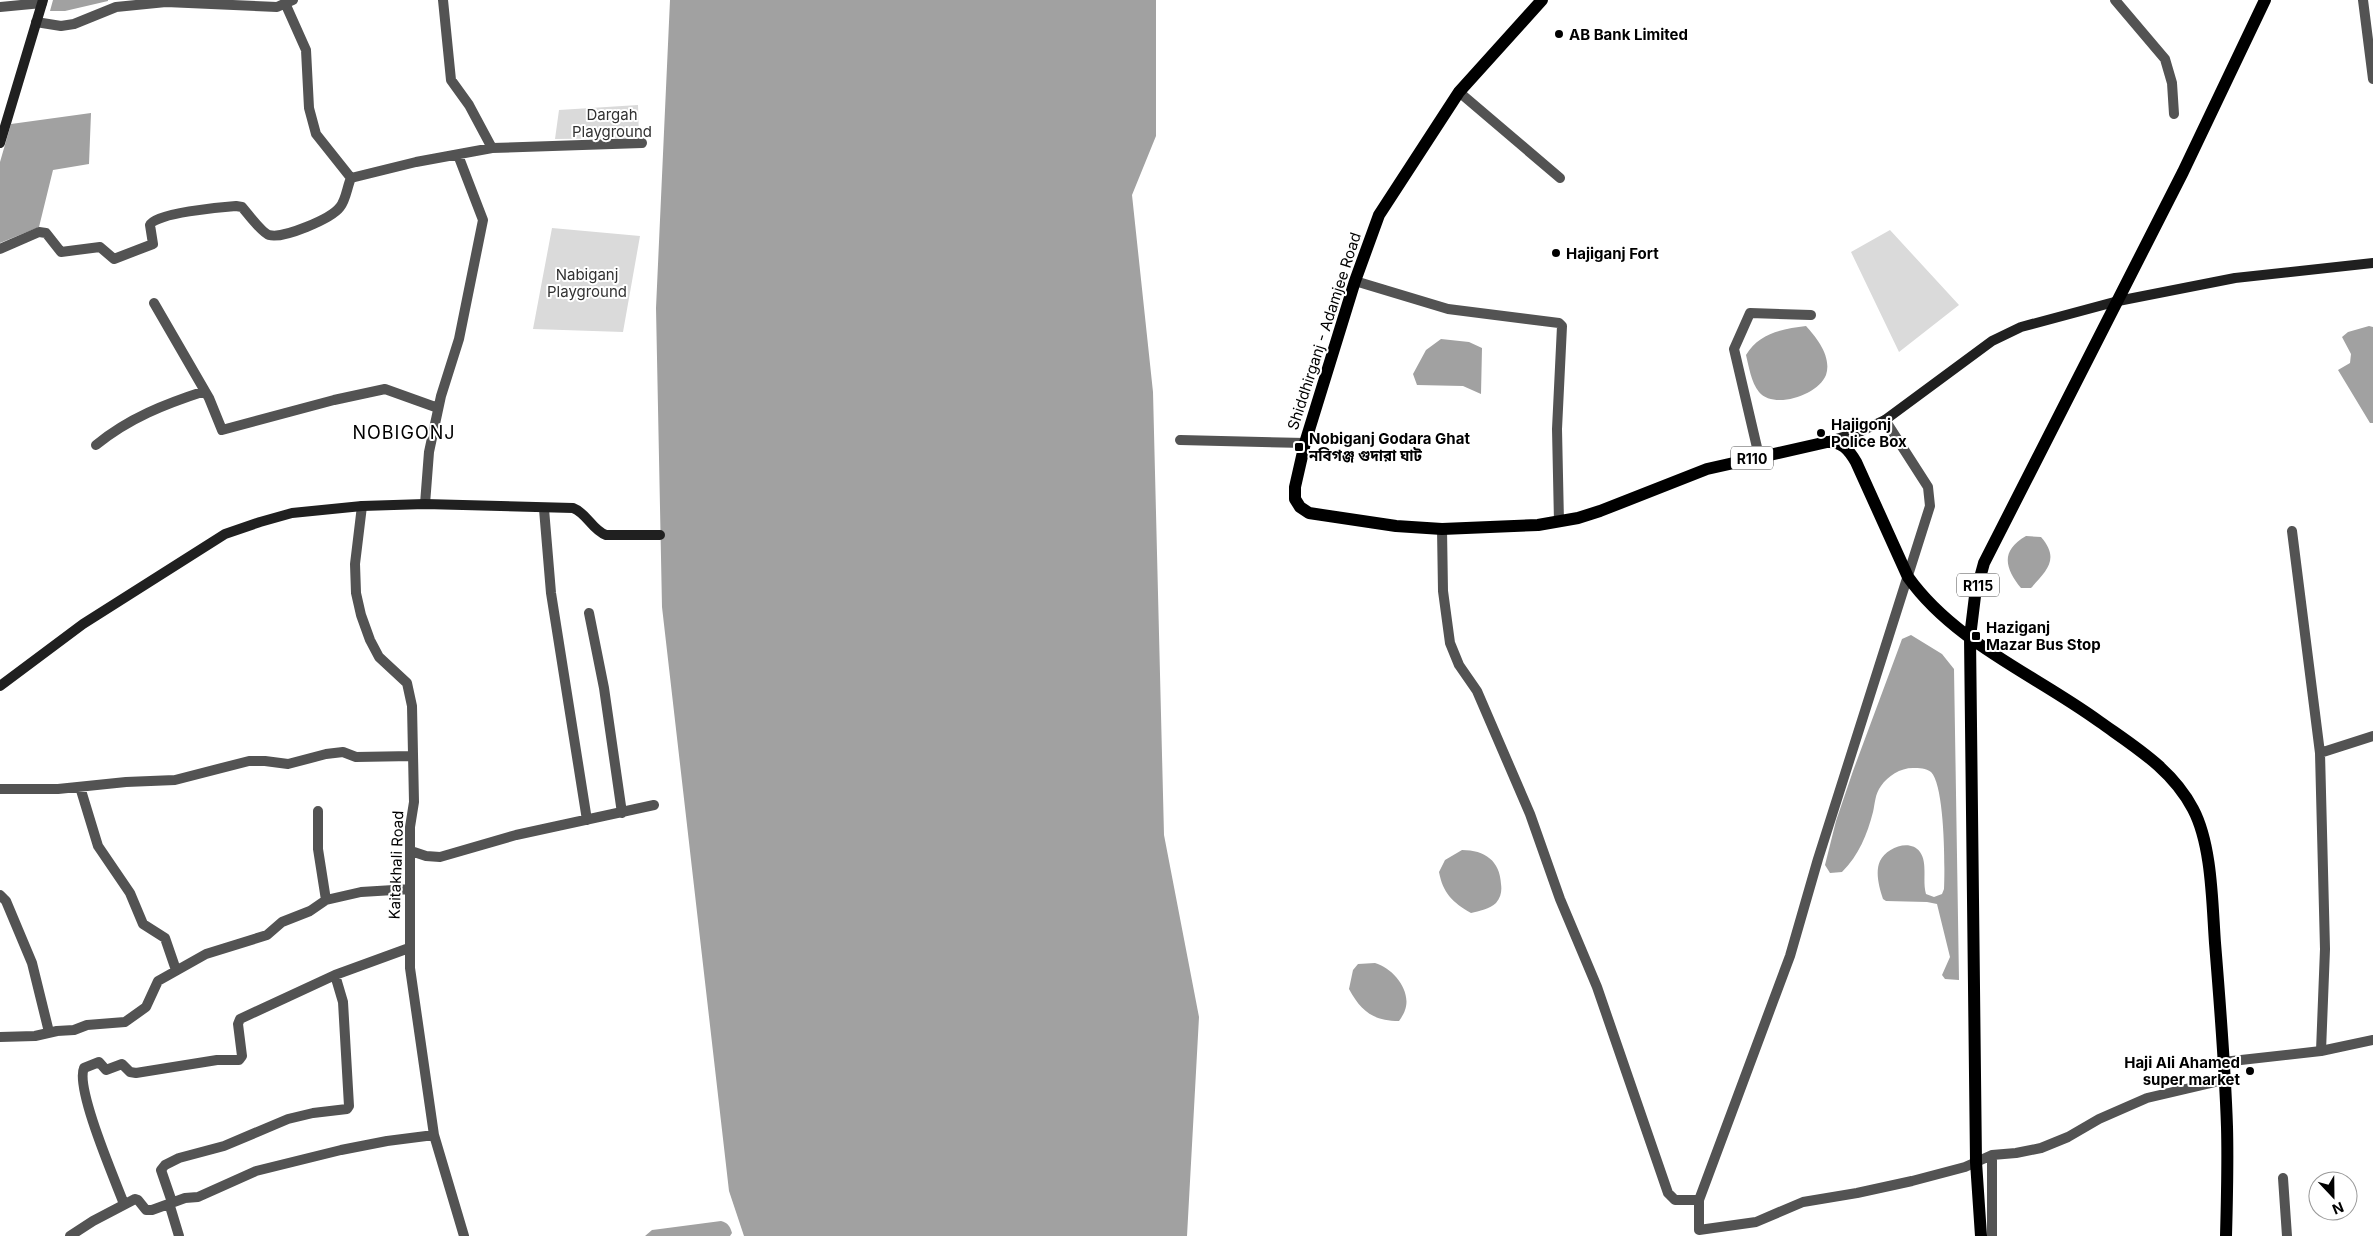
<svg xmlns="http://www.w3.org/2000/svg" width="2373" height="1236" font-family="Inter,'Noto Sans Bengali',sans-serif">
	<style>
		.green { fill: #dadada }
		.water { fill: #a1a1a1 }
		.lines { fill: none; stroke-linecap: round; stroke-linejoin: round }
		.street { stroke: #535353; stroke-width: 10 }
		.secondary { stroke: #202020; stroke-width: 10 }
		.primary { stroke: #000; stroke-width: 12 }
		.poi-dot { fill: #000; stroke: #fff; stroke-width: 2 }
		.labels { text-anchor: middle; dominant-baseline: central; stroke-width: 4; stroke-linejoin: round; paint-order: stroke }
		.shield { fill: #fff; stroke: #4c4c4c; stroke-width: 1 }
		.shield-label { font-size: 14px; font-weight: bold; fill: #000 }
		.poi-label { font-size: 15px; font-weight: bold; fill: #000; stroke: #fff; text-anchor: start }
		.park-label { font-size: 15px; fill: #313131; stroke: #fff }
		.street-label { font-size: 15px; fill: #000; stroke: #fff }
		.quarter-label { font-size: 18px; letter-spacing: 1px; fill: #000; stroke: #fff }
	</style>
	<rect width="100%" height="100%" fill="#fff"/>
	<path class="green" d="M638,105L639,138L555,139L559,110Z
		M552,228L640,236L623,332L533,329Z
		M1890,230L1959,305L1899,352L1851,252Z"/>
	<path class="water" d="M53,0H108V1L65,11H50Z
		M670,0H1156V136L1132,195L1153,392L1164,835L1199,1017L1187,1236H744L729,1191L662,607L656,308Z
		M91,113L89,164L53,170L39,227L0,243V162L11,124Z
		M1806,326C1817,338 1832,357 1826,375C1818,395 1774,410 1759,392C1751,382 1749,367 1746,355C1759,333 1782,329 1806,326Z
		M2369,326L2373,327V423H2370L2338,370L2350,363L2351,354L2342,337L2348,332Z
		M1441,339L1469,342L1482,348L1481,394L1463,386L1417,385L1413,374L1426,350Z
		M2026,536L2041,537C2060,559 2047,570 2031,588H2021C2005,568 2000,551 2026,536Z
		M1911,635L1942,654L1954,669L1959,980L1945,979L1942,975L1950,957L1937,904L1927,902L1886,901L1883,899C1879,887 1875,872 1880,861C1886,848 1910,838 1920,852C1928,863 1922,881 1926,894L1934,897L1942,894L1944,889C1945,868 1945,786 1931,772C1926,768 1919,768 1913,768C1900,768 1888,776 1881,786C1875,794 1875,803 1873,812C1867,835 1859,855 1842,872L1830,873L1825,865L1836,821L1853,771L1898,650L1902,639Z
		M1462,850C1485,850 1500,861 1501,884C1502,891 1501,897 1496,903C1490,909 1479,911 1471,913C1452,902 1443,893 1439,872L1445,860Z
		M1375,963C1393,968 1412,991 1405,1010C1404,1014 1401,1018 1399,1021C1373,1021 1361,1011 1349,989L1353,970L1358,964Z
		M721,1221C728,1223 730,1226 732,1233L730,1236H645L652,1230L660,1229Z"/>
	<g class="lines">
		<path class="street" d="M443,0L451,80L469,105L492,148
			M2115,0L2165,59L2172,83L2174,114
			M2363,0L2373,79
			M285,3L306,50L309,108L316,134L351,178
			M0,7L42,3
			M36,22L61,26L74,24L116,7L166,2L277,7L293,0
			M1459,92L1560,178
			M0,249L39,232L46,233L61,252L100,247L114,259L153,244L150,225C154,213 222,207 236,206L242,207C248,214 262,233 269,235C283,239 331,219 340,207C346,200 347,187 351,178L416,162L492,148L642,143
			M1355,281L1448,309L1559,323L1562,326L1557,429L1559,522
			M154,303L209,398L222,430L334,400L385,389L438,408
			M1180,440L1305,443
			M96,445C129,418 165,404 205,391
			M1759,456L1734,349L1750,313L1811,315
			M425,504L429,452L441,396L459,339L483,220L458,155
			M362,506L355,564L356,593L361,615L370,640L379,657L407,683L412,706L414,802L410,827V968L434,1135L464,1236
			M544,509L551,593L587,820
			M1442,529L1443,591L1450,643L1459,665L1477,691L1530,814L1560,899L1597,987L1668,1193L1675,1200H1699L1790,956L1818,859L1930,506L1928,487L1885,420
			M2292,531L2320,753L2325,949L2321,1051
			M589,613L604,688L622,813
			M2320,753L2373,736
			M80,787L98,846L130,893L143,924L165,938L176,970
			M0,789H58L126,782L175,780L249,761H265L288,764L326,754L343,752L356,757L413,756
			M318,811V849L326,900
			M411,851L426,856L440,857L516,835L654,805
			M0,895L6,901L32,963L49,1032
			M0,1037L35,1036L57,1031L74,1030L87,1025L125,1022L146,1007L158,981L206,954L267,935L282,922L310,911L326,900L361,892L410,889
			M2223,1062L2321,1051L2373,1040
			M1992,1155V1236
			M2283,1178L2287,1236
			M1699,1200V1230L1756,1222L1803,1202L1857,1193L1912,1181L1965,1167L1992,1155L2016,1153L2041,1148L2068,1137L2099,1119L2147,1098L2224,1080
			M172,1202L161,1170L165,1165L179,1158L224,1146L288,1119L313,1113L347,1109L349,1106L343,1002L335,975
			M169,1203L179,1236
			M124,1204C115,1180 75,1088 84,1068L99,1062L106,1070L122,1064L130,1072L136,1073L217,1060H239L242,1056L238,1024L240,1019L335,975L409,948
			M70,1236L93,1221L135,1199L138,1200L146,1210H152L185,1198L198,1197L256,1171L341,1150L387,1141L434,1135"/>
		<path class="secondary" d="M0,143L43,0
			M1829,441L1857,433L1885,420L1992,341L2021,327L2118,301L2235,278L2373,263
			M0,686L83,624L225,534L260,522L292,513L362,506L425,504L573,508C587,513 592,530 606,535H660"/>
		<path class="primary" d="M1542,0L1459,92L1379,215L1355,281L1305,443L1295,487V499L1300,507L1309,513L1396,526L1442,529L1538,525L1578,518L1600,511L1707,469L1827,442C1842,441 1849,450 1856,462L1908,577C1955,643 2036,675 2100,722C2135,747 2172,769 2193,809C2212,845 2212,902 2215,943C2220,1004 2225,1066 2227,1127C2228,1163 2227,1200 2226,1236
			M1981,1236L1976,1162L1970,637L1975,596L1984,563L2183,172L2265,0"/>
	</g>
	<g class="poi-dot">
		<circle cx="1559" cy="34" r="5"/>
		<circle cx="1556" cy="253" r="5"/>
		<circle cx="1821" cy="433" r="5"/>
		<rect x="1294" y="442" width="10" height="10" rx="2.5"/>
		<rect x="1971" y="631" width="10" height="10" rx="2.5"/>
		<circle cx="2250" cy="1071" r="5"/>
	</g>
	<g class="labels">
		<g class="shield">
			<rect x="1731" y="446.5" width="42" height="23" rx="4"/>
			<rect x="1957" y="573.5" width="42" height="23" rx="4"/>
		</g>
		<g class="shield-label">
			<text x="1752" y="458">R110</text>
			<text x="1978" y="585">R115</text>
		</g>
		<g class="poi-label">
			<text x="1569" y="34">AB Bank Limited</text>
			<text x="1566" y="253">Hajiganj Fort</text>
			<text x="1831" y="424">Hajigonj<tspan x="1831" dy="17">Police Box</tspan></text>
			<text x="1309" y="438">Nobiganj Godara Ghat<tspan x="1309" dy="17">নবিগঞ্জ গুদারা ঘাট</tspan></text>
			<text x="1986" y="627">Haziganj<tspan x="1986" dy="17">Mazar Bus Stop</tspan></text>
			<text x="2240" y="1062" text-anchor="end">Haji Ali Ahamed<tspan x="2240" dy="17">super market</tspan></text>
		</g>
		<g class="park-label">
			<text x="612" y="114">Dargah<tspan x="612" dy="17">Playground</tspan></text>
			<text x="587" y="274">Nabiganj<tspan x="587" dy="17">Playground</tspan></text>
		</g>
		<g class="street-label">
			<text transform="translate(1324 331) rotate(-72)">Shiddhirganj - Adamjee Road</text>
			<text transform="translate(396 865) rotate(-88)">Kaitakhali Road</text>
		</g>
		<g class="quarter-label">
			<text x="404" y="432">NOBIGONJ</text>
		</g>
	</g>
	<g transform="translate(2333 1196) rotate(158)"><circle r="24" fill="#ffffff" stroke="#999999"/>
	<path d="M0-4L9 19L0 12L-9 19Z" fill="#000000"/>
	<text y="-8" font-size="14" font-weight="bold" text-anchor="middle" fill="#000000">N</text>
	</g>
</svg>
